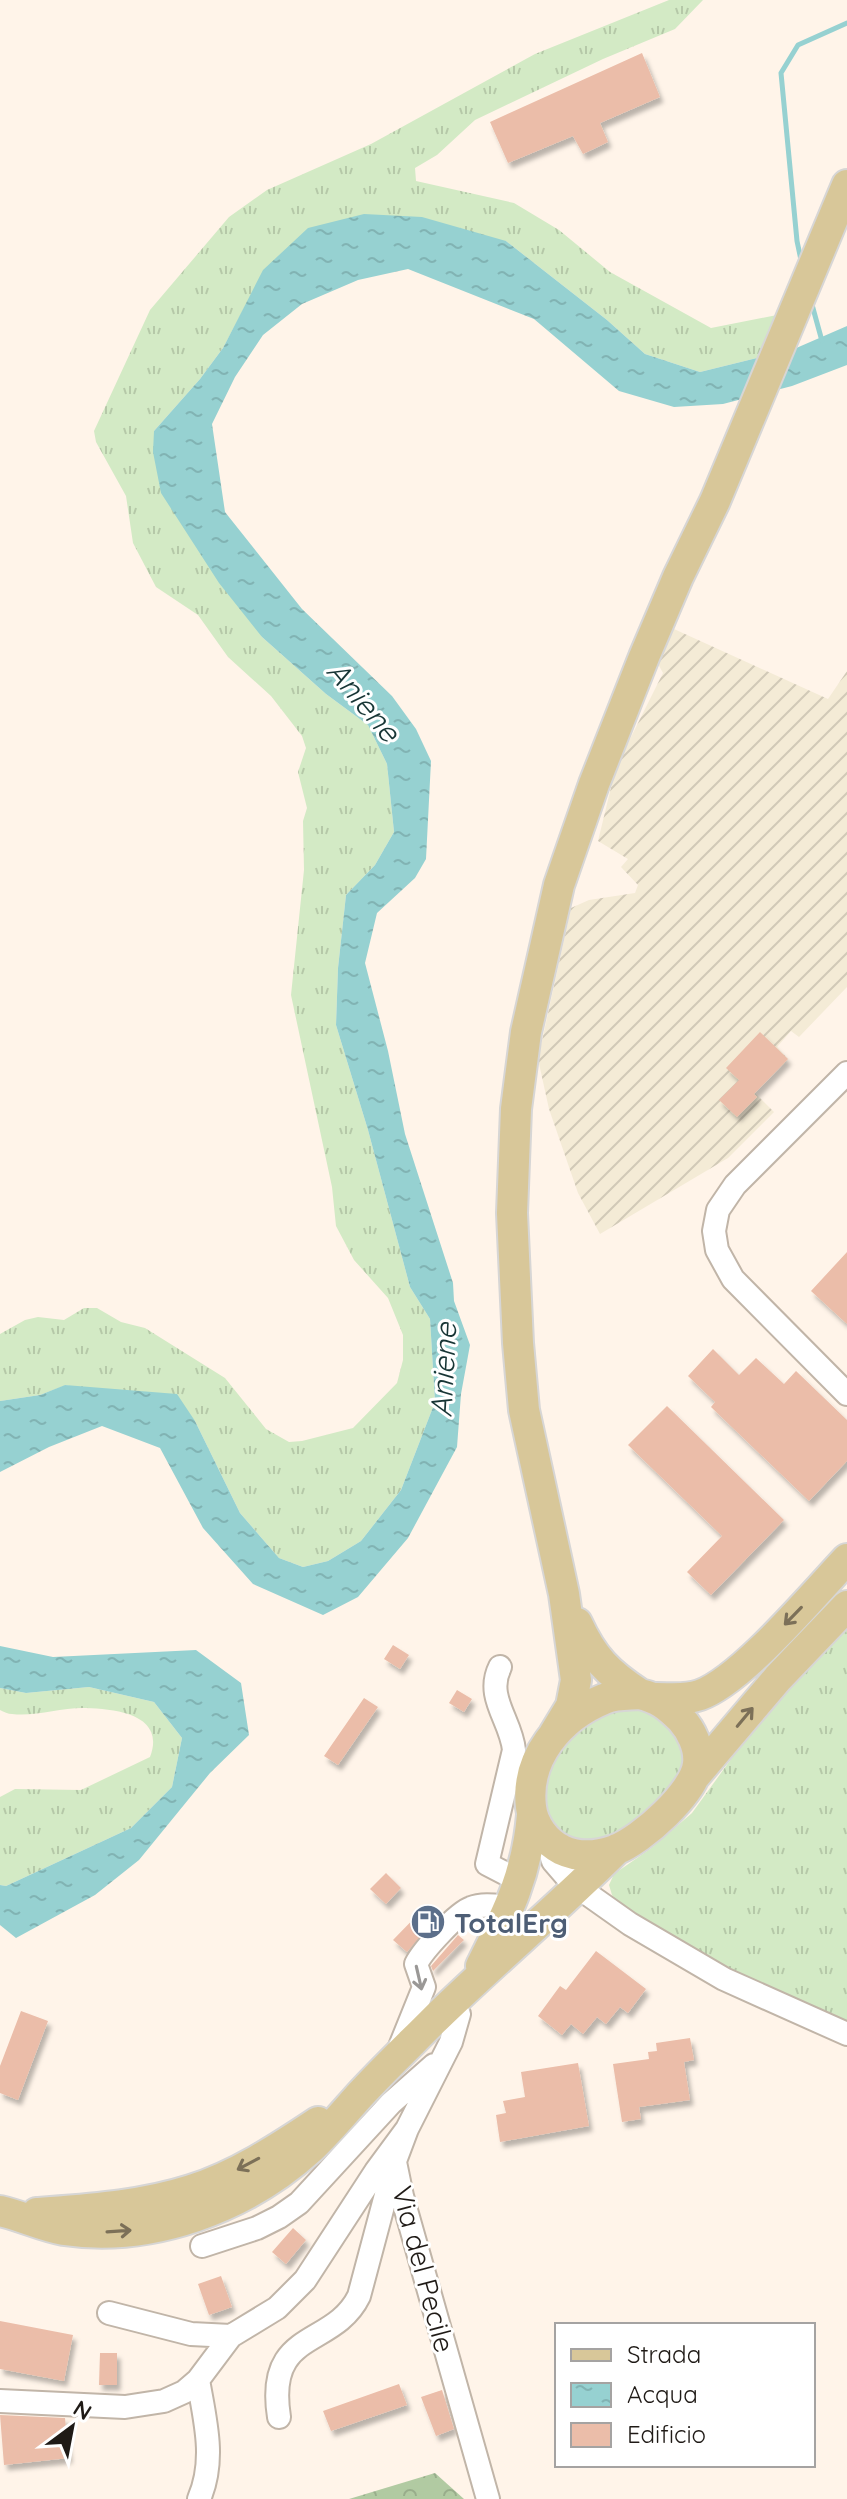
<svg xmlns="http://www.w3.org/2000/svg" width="847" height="2499" font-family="Quicksand,sans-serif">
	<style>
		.industrial { fill: url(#industrial-furrows) }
		.grass { fill: url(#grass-tufts) }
		.forest { fill: url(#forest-crowns) }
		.water { fill: url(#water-ripples) }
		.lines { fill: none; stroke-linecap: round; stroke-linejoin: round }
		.stream { stroke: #96d1d1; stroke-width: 5 }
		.building { fill: #ebbda9; filter: url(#shadow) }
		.minor-casing { stroke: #c1b5a8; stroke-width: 26 }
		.major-casing { stroke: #d7d6d5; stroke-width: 34 }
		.minor { stroke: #fff; stroke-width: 22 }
		.major { stroke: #d8c799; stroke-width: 30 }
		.oneway { stroke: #7c7058 }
		.oneway2 { stroke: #9a9896 }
		.labels { text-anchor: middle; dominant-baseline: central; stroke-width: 6; stroke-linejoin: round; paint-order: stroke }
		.service-label { font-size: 28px; font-weight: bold; fill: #4e5e75; stroke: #fff; text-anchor: start }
		.street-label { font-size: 28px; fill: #1f1a16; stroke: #fff }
		.water-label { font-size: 30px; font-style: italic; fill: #173535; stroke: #fff }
	</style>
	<defs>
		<pattern id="industrial-furrows" width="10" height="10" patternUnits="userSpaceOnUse" patternTransform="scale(2)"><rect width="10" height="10" fill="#f4ebd6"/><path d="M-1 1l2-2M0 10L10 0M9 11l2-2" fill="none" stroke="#d1c9b7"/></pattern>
		<pattern id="grass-tufts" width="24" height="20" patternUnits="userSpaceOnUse" patternTransform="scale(2)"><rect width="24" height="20" fill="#d3eac5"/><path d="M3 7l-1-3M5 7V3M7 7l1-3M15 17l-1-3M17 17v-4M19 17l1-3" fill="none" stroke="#b5c8a8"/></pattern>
		<pattern id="forest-crowns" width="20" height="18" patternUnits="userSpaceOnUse" patternTransform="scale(2)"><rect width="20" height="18" fill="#b1caa2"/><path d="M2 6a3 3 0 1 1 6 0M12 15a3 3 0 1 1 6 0" fill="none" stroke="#98ad8b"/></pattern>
		<pattern id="water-ripples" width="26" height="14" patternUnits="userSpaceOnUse" patternTransform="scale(2)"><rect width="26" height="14" fill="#96d1d1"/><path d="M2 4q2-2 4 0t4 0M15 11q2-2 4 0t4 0" fill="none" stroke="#81b3b3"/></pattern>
		<filter id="shadow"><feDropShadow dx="3.5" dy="5.5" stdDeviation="2" flood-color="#0004"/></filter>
	</defs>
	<rect width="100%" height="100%" fill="#fff4e9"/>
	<path class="industrial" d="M674,629L828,699L847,671V987L799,1037L791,1031L777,1047L788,1059L755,1093L774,1112L728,1158L600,1234L578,1193L549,1109L538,1059L571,908L589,900L635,893L638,885L621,867L628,859L598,841L616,767L663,673L657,662Z"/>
	<path class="grass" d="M669,0H703L675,29L603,59L475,120L437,155L415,168L416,181L514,203L559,230L610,272L711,328L777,315L794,349L700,372L645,354L607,320L506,241L264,270L223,348L200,379L154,431L262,637L326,694L368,725L387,764L394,832L375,865L346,895L338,968L336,1025L368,1130L410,1287L430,1319L435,1402L401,1490L361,1541L328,1561L303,1567L279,1558L240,1513L195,1421L66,1385L40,1395L0,1401V1334L25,1320L38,1317L64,1320L84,1308H97L121,1322L145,1328L225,1378L266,1429L289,1442L302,1441L353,1428L397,1383L403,1360V1335L388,1298L354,1260L336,1226L332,1187L291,995L304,870L303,821L307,808L298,772L306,748L302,736L271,696L228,657L198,615L156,587L133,543L126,496L96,442L94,431L150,310L229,217L267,190L371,144L535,54Z
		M847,1625V2022L739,1978L620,1905L612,1895L609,1885L614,1874L650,1849L692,1813L768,1708Z
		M89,1687L154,1702L182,1738L172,1787L131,1828L6,1886L0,1885V1797L15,1789L81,1790L150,1757C166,1715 117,1709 86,1708C62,1707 36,1717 12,1714C8,1714 4,1712 0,1710V1688L26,1693Z
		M623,1707C645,1709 649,1709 666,1724C674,1731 682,1744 683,1756C683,1792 606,1854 571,1838C552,1830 542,1817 543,1797C544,1789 543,1779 546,1772C555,1746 597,1715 623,1707Z"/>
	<path class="forest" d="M435,2473L464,2499H349Z"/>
	<path class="water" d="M364,214L422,217L506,241L607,320L645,354L700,372L794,349L847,326V365L792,386L723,404L674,407L619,391L534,319L408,269L358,280L302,304L263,335L235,377L212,424L225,512L302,609L392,696L416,729L431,761L426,859L415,878L377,913L365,963L388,1051L405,1134L453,1283L454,1301L470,1345L461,1394L457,1447L408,1538L358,1597L323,1615L253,1584L203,1528L160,1448L102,1426L49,1447L0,1472V1401L40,1395L65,1385L177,1394L195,1421L240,1513L279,1558L303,1567L328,1561L361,1541L401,1490L435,1402L430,1319L410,1287L368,1130L336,1025L338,968L346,895L375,865L394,832L387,764L368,725L326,694L262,637L219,583L161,493L153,452L154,431L200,379L223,348L263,270L308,228Z
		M0,1646L53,1657L196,1650L241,1683L249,1735L210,1773L139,1860L95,1895L16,1938L0,1925V1885L6,1886L131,1828L172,1787L182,1738L154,1702L89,1687L26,1693L0,1688Z"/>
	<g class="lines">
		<path class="stream" d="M801,260L797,241L781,73L798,45L847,23
			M811,301L822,341"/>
	</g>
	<path class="building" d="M642,53L660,97L600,123L608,142L583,154L573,136L508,163L490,122Z
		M760,1032L788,1059L754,1094L757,1097L737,1117L719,1100L739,1080L726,1068Z
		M847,1252V1324L811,1291Z
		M713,1349L739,1375L756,1358L784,1384L796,1371L847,1420V1461L809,1501L711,1407L715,1402L688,1376Z
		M667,1406L784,1520L711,1595L687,1572L722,1536L628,1445Z
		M393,1645L409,1655L400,1669L384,1659Z
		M457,1690L472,1699L464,1712L449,1703Z
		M364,1698L378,1707L338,1765L324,1756Z
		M386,1873L401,1888L386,1904L370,1889Z
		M427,1905L438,1916L407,1952L393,1940Z
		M458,1935L464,1940L433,1971L431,1966Z
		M596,1951L646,1989L628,2013L620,2007L606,2024L597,2017L583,2034L571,2024L562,2035L538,2016L560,1986L566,1990Z
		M21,2011L48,2021L18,2100L0,2093V2066Z
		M690,2038L694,2060L684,2062L690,2100L639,2107L641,2119L622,2122L613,2064L649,2059L648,2052L657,2051L656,2043Z
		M578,2063L589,2126L500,2142L496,2115L506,2113L503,2101L525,2097L521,2072Z
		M293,2228L306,2240L286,2264L272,2252Z
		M221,2276L232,2307L209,2315L198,2284Z
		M0,2321L73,2335L64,2381L0,2369Z
		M100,2353H117V2385H99Z
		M399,2384L407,2405L331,2431L323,2411Z
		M442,2390L454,2429L436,2436L421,2397Z
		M0,2415L65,2418L69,2458L4,2465Z"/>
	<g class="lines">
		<g class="minor-casing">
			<path id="minor" d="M847,1073L735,1185L718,1210L714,1231L717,1250L733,1279L847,1394
				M500,1667C485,1697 511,1720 514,1750L487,1864L520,1881
				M547,1840L553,1861L572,1883L630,1924L724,1979L847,2034
				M399,2049L424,1987L416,1964C423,1950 457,1913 471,1908C483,1903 498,1906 510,1907
				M395,2162L402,2196L488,2499
				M202,2246L257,2228L279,2217L299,2203L391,2103L434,2065
				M109,2313L191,2334L231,2336
				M198,2380C205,2420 216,2460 199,2499
				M0,2401L125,2407L164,2401L184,2392L198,2380L231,2336L277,2308L305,2280L376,2171L407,2129
				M279,2417C265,2328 333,2349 359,2296L395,2161L407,2129L451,2042L459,2014L451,2004"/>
		</g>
		<g class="major-casing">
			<path id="major" d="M577,1623C593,1658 608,1673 640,1694
				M640,1694C658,1698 668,1706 681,1719C691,1730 700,1748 698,1764C695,1792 642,1840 615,1850C598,1856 579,1858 562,1850C546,1842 533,1825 531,1807C525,1758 560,1717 604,1699C615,1694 628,1695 640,1694Z
				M657,1698C671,1698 686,1700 700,1695C742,1680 814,1594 847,1559
				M554,1734L571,1706L576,1680L564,1594L524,1410L518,1343L512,1213L516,1109L526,1032L559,885L594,784L644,657L678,577L715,501L847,185
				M694,1777L778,1678L847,1606
				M481,1966C507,1914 527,1875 532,1815
				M0,2211C22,2216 42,2226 64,2230C151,2243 245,2208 310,2149C327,2133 343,2114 359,2096C382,2071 407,2047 431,2023C492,1963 557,1909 617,1849
				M37,2213C89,2209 141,2206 191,2190C236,2176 279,2148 318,2122"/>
		</g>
		<use href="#minor" class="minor"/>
		<use href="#major" class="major"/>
	</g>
	<defs><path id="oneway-shaft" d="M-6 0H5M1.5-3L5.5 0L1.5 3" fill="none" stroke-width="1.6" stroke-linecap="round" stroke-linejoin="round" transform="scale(2)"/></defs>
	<g class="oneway">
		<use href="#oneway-shaft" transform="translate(793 1616) rotate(134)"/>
		<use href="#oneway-shaft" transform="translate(745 1717) rotate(-50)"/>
		<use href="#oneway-shaft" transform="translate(248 2164) rotate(152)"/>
		<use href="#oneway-shaft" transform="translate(119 2231) rotate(-4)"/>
	</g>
	<use class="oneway2" href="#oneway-shaft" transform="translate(419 1978) rotate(77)"/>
	<defs>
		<g id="fuel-disc" transform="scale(1.8)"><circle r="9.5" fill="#5c6f8a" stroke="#fff"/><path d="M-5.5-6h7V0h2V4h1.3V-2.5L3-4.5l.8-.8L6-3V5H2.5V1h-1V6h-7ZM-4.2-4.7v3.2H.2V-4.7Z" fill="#fff"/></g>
	</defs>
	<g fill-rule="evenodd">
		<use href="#fuel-disc" x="428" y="1922"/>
	</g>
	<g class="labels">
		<g class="service-label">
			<text x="454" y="1922">TotalErg</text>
		</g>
		<g class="street-label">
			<text transform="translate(424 2269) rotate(75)">Via del Pecile</text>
		</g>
		<g class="water-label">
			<text transform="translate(364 701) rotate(50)">Aniene</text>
			<text transform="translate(443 1370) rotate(-87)">Aniene</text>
		</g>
	</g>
	<rect x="555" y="2323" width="260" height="144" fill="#ffffff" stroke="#a5a3a2" stroke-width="2"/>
	<rect x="571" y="2349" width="40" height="12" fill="#d8c799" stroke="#a5a3a2" stroke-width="2"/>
	<text x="627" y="2363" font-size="24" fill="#1f1a16">Strada</text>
	<rect x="571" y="2383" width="40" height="24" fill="url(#water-ripples)" stroke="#a5a3a2" stroke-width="2"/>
	<text x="627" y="2403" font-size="24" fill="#1f1a16">Acqua</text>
	<rect x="571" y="2423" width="40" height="24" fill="#ebbda9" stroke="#a5a3a2" stroke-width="2"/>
	<text x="627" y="2443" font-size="24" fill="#1f1a16">Edificio</text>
	<g transform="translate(72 2427) rotate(32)" stroke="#ffffff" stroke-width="6" paint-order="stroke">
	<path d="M0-6L14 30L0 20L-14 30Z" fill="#1f1a16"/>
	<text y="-12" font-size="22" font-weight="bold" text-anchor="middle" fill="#1f1a16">N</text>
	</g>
</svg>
